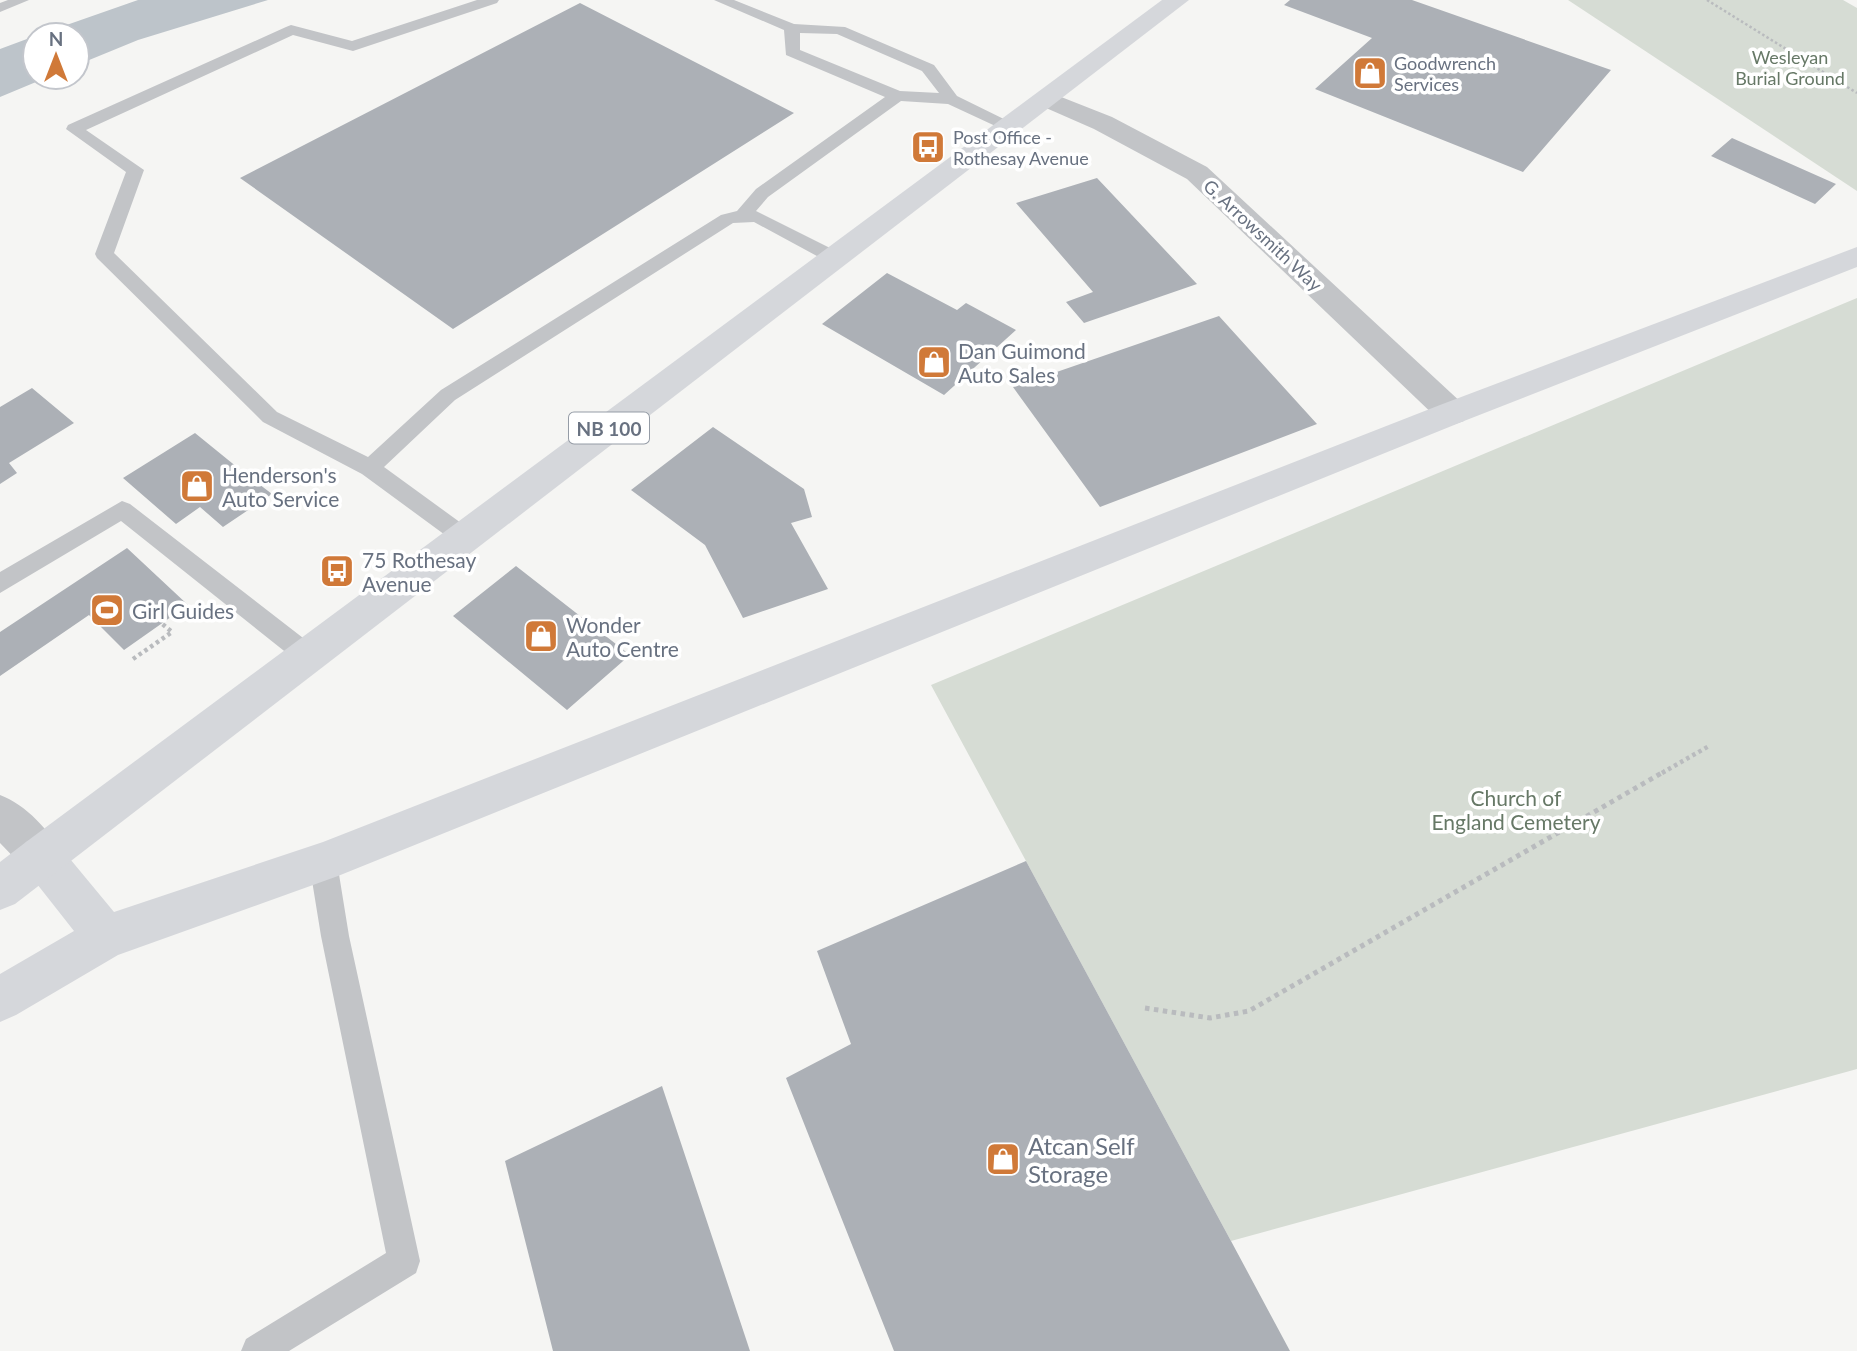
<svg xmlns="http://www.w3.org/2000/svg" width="1857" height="1351" font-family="Lato,sans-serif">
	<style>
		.green { fill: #d6dcd4 }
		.water { fill: #bdc4ca }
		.building { fill: #acb0b6 }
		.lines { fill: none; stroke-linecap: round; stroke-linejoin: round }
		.path-far2 { stroke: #b9bbbe; stroke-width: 2.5; stroke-dasharray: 2.5 2.5; stroke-linecap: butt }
		.path-far1 { stroke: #b9bbbe; stroke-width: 4.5; stroke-dasharray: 3.5 3.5; stroke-linecap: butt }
		.path { stroke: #b9bbbe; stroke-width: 5; stroke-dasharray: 4.5 4.5; stroke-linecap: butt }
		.service { fill: #c2c4c7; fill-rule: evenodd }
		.minor { fill: #c2c4c7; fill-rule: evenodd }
		.secondary { fill: #d5d7db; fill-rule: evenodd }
		.primary { fill: #d5d7db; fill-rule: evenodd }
		.labels { text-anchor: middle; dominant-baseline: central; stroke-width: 7; stroke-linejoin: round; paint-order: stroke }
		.far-park-label { font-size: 18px; fill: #667866; stroke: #fff }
		.far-poi-label { font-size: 18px; fill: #687180; stroke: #fff; text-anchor: start }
		.far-street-label { font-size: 18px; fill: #687180; stroke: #fff }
		.shield { fill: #fff; stroke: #959ca6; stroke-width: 2 }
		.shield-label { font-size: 19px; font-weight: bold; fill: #687180 }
		.poi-label { font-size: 21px; fill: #687180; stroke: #fff; text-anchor: start }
		.park-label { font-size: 21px; fill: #667866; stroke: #fff }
		.near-poi-label { font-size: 24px; fill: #687180; stroke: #fff; text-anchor: start }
	</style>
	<rect width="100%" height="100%" fill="#f5f5f3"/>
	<path class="green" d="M1568,0H1843L1857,8V191Z
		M1857,298V1069L1231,1241L931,685Z"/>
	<path class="water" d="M138,0H268L138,40L77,65V35H38Z
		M35,36V77H48L0,97V49Z"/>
	<path class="building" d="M1290,0H1412L1611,70L1523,172L1315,89L1372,38L1284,5Z
		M580,3L794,113L453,329L240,178Z
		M1732,138L1836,184L1815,204L1711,156Z
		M1097,178L1197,284L1084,323L1066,302L1093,292L1016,203Z
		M887,273L957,310L966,303L1016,330L944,395L822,324Z
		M1219,316L1317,424L1100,507L1013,387Z
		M32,388L74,423L9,463L17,473L0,484V407Z
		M713,427L804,489L812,517L791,523L828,589L743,618L705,545L631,490Z
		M195,433L243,472L272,494L223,527L200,507L176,524L123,478Z
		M127,548L188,605L124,650L89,615L0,676V632Z
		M516,566L630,655L567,710L453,616Z
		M1026,861L1231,1241L1290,1351H894L786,1078L851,1044L817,951Z
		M662,1086L750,1351H553L505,1161Z"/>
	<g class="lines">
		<path class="path-far2" d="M1707,0L1857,93"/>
		<path class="path-far1" d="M133,659L172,632L161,623
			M1662,773L1709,746"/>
		<path class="path" d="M1145,1008L1210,1018L1249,1011L1665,771"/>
		<path class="service" d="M8,0H29L0,12V3Z
			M477,0H499L497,3L353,51L293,35L86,130L144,170L114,253L277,412L368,457L441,390L721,215L737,211L756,189L885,97L786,55L784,30L714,0H734L794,24L845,27L934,65L957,96L1018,126L1016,130H1004L948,104L901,101L768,197L756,211L842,254L844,258L842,262H828L754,222L733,223L455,400L384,467L472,531L475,537L472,543L464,546L456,543L362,474L263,422L97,258L95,254L126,172L66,129L68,125L286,27L291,25L352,41ZM800,33L837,34L922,71L939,93L900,91L800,50Z
			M122,501L130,504L316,648L319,655L316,662L307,665L298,662L121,521L0,593V572Z
			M323,849L333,853L337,862L349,936L420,1261L416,1273L289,1351H241L246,1339L386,1253L321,936L309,862L313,853Z"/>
		<path class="minor" d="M1046,91L1112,117L1207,167L1464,405L1468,413L1464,421L1452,425L1440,421L1187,179L1094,129L1037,104L1033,99L1037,94Z
			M0,795C25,804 52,832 62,856L56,870L41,876L26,870L0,843Z"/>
		<path class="secondary" d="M1857,247V267L1464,421L338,876L118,955L16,1015L0,1022V974L74,931L26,870L20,856L26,842L41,836L56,842L114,912L323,842L1440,405Z"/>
		<path class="primary" d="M1162,0H1189L15,904L0,910V862L26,842Z"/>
	</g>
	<defs>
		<g id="shop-square" transform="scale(1.75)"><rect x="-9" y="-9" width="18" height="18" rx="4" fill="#d07938" stroke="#fff"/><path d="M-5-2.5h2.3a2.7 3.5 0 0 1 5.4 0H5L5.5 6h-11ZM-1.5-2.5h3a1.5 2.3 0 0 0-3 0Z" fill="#fff"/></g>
		<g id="bus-square" transform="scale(1.75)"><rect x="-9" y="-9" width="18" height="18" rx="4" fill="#d07938" stroke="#fff"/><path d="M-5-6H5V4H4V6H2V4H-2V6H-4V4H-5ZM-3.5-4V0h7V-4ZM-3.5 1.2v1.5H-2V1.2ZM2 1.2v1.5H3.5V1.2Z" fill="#fff"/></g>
		<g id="stadium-square" transform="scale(1.75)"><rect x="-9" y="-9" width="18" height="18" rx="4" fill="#d07938" stroke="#fff"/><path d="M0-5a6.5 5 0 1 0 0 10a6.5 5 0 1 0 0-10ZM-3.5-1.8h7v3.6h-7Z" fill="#fff"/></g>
	</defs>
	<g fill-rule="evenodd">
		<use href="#shop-square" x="1370" y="73"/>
		<use href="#bus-square" x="928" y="147"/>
		<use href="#shop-square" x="934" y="362"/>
		<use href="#shop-square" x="197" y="486"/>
		<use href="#bus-square" x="337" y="571"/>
		<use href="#stadium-square" x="107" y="610"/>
		<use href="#shop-square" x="541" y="636"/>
		<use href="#shop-square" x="1003" y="1159"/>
	</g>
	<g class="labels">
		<g class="far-park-label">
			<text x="1790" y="57">Wesleyan<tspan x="1790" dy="21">Burial Ground</tspan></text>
		</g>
		<g class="far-poi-label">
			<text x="1394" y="63">Goodwrench<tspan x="1394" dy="21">Services</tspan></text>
			<text x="953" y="137">Post Office -<tspan x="953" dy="21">Rothesay Avenue</tspan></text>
		</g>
		<g class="far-street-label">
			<text transform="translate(1263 235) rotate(43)">G. Arrowsmith Way</text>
		</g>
		<rect class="shield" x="569" y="412.5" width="80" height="31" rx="5"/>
		<g class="shield-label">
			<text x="609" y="428">NB 100</text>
		</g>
		<g class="poi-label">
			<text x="958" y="350">Dan Guimond<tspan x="958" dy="24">Auto Sales</tspan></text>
			<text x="222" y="474">Henderson's<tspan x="222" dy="24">Auto Service</tspan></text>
			<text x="362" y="559">75 Rothesay<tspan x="362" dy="24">Avenue</tspan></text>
			<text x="132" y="610">Girl Guides</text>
			<text x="566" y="624">Wonder<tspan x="566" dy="24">Auto Centre</tspan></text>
		</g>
		<g class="park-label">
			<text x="1516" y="797">Church of<tspan x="1516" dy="24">England Cemetery</tspan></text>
		</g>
		<g class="near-poi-label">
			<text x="1028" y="1145">Atcan Self<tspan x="1028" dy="28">Storage</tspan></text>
		</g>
	</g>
	<g transform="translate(56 56)"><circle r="33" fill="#ffffff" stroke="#c3c6cc" stroke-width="2"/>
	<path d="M0-5L12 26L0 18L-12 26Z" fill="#d07938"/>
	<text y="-10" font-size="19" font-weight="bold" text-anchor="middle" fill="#687180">N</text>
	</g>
</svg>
